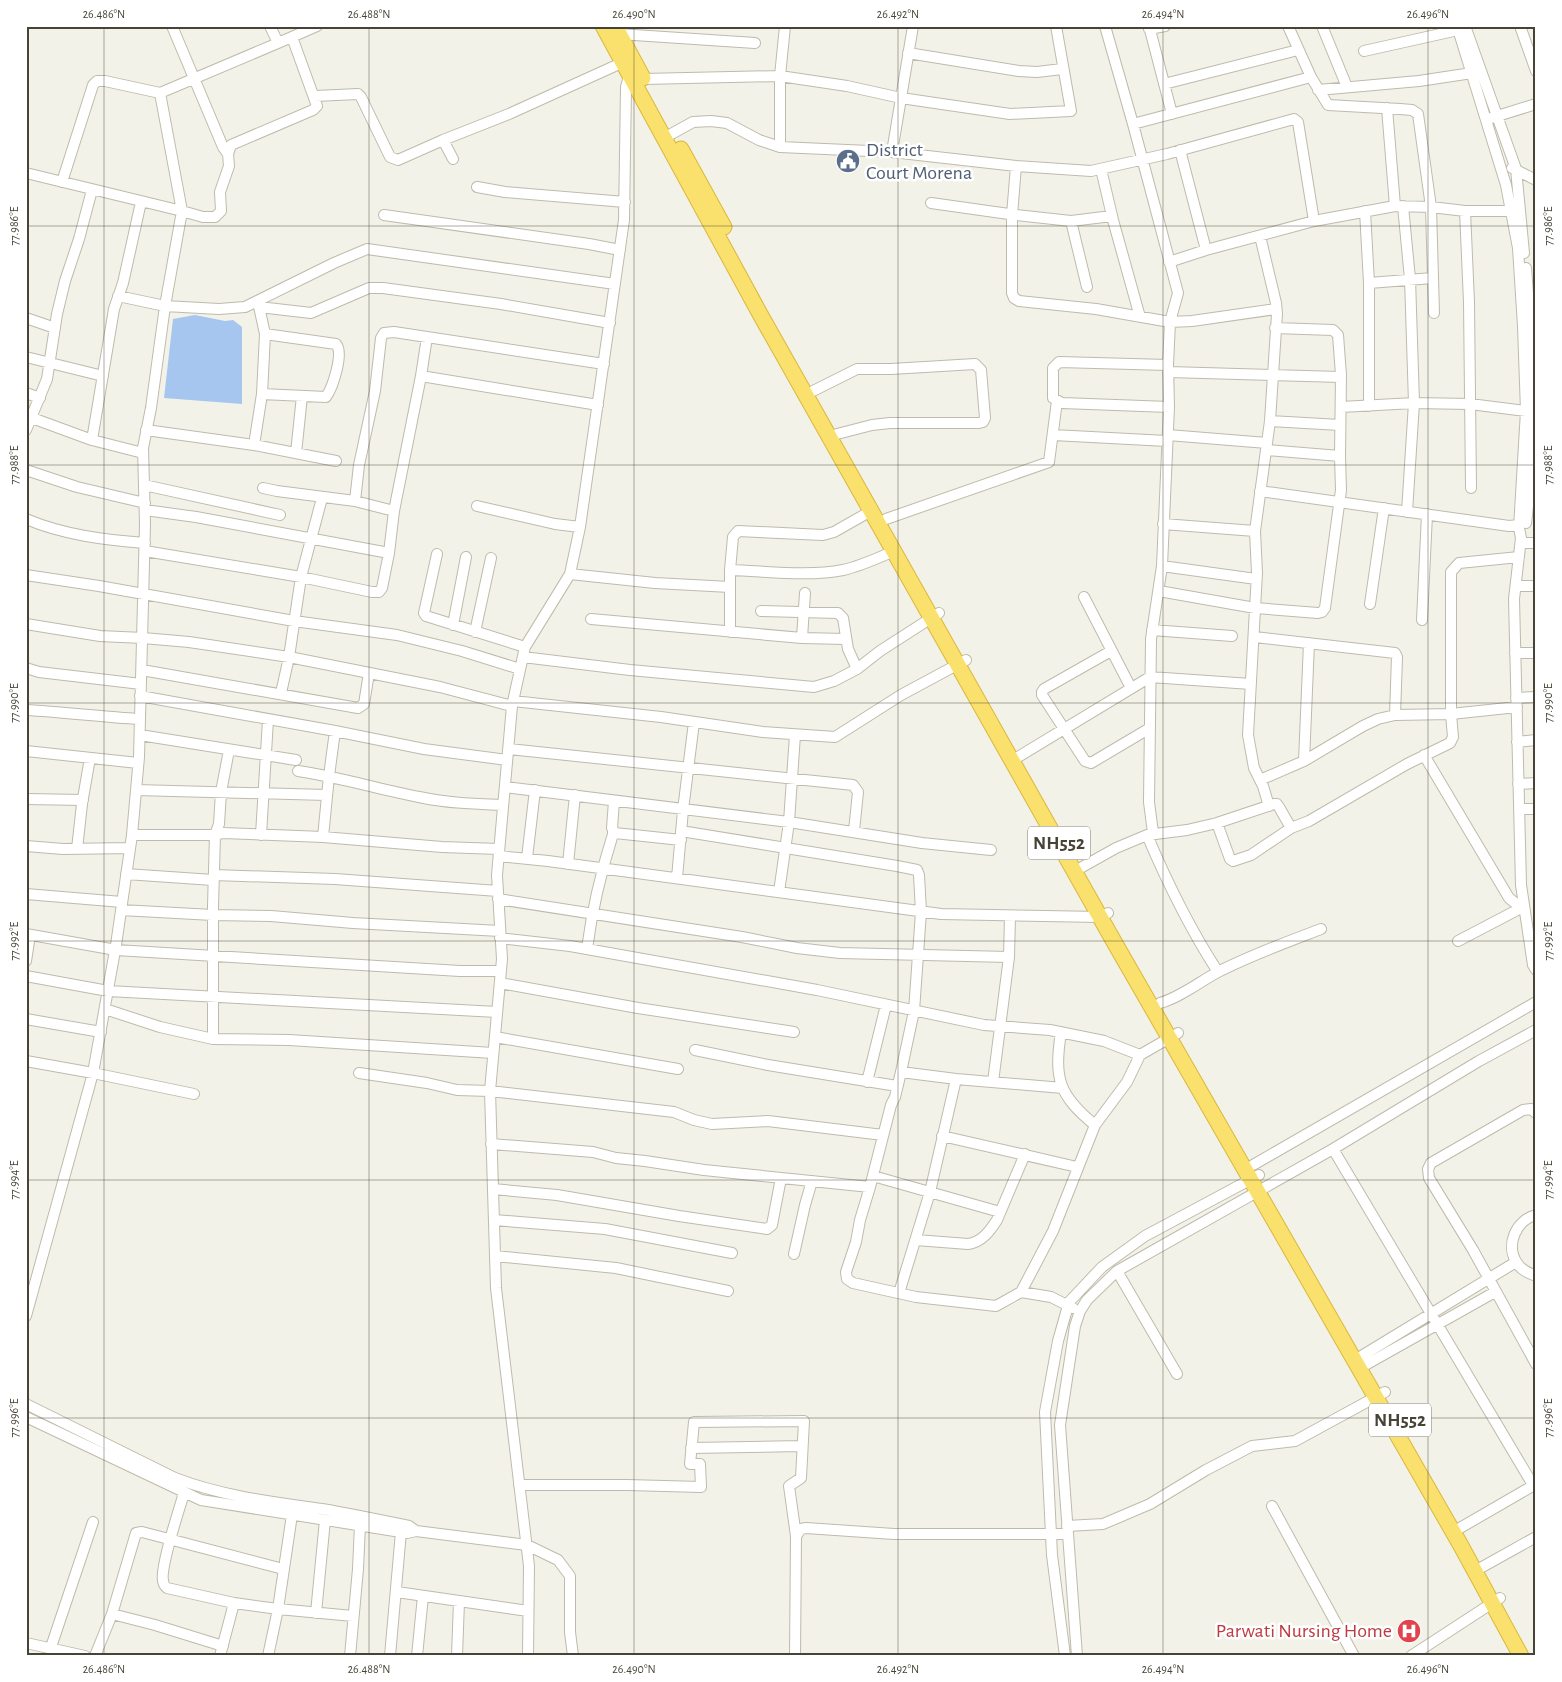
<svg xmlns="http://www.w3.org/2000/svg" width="1562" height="1682" font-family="'Alegreya Sans',sans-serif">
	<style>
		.water { fill: #a6c6ef }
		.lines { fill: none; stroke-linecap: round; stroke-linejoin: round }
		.minor-casing { stroke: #bfbbaa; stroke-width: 12 }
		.highway-casing { stroke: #dab83c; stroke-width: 17 }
		.minor { stroke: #fff; stroke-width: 10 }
		.highway { stroke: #fae06c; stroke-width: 15 }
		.ticks { fill: none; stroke: #474337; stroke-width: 1; stroke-opacity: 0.45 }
		.labels { text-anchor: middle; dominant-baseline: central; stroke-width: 5; stroke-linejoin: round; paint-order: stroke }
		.shield { fill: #fff; stroke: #7e7b73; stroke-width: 1 }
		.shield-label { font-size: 19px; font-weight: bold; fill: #474337 }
		.service-label { font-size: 20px; fill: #4e5e75; stroke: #fff; text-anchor: start }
		.health-label { font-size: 20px; fill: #be3a42; stroke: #fff; text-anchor: end }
		.neatline { fill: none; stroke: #474337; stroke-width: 2 }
		.ticks-label { font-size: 12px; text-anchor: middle; fill: #474337 }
	</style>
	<rect width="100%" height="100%" fill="#f3f2e8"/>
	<path class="water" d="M195,315L225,321L233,320L242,327V404L164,398L173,319Z"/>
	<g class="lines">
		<g class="minor-casing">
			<path id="minor" d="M172,26L223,147L228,154
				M270,26L278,43L317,26
				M1105,26L1133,124L1178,293L1170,322L1168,365L1169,407L1162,566L1151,639L1149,802L1153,833
				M1149,26L1172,114
				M1288,26L1311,77L1328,105L1400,109L1412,110L1418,114L1431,207L1434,313
				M1322,26L1347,87
				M1457,26L1506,185L1518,248L1523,326L1526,411L1519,528L1521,538L1514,599L1521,885L1533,965L1536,970
				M1465,26L1516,169L1524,253
				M1520,26L1536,71
				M1149,29L1165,26
				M619,34L755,43
				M1364,51L1458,30
				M908,53L1019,71L1037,72L1062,69
				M643,79L780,76L847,86L901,98L1010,114L1071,111L1056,26
				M1164,84L1298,50
				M1318,90L1419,81L1472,73
				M160,93L182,211L203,217H215L221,211L220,192L229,166L228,154L231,145L313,110L317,106L292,37
				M315,96L358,94L361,97L390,157L398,160L443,140L453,159
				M1387,108L1395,206
				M1491,118L1536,104
				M1133,124L1311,77
				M664,138L693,122L711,121L727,123L759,140L780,147L892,152L1016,166L1091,171L1167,154L1294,119L1298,122L1314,221
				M443,140L509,114L628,60
				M780,147V76L785,26
				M1180,150L1206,250
				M892,152L913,26
				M1016,166L1012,215V293L1014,298L1019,301L1096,309L1170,322L1192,321L1276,309
				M1512,168L1536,180
				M1101,169L1113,220L1140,317
				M26,173L182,211L165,306L151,408L143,448L145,524L139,757L132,835L116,945L93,1073L26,1316
				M62,182L93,85L97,81H105L160,93L278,43
				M477,187L505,192L625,202
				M141,202L123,283L114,309L92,440L143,453
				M931,203L1016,215L1071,221L1112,216
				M1403,206L1410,279L1414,403L1407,512
				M1365,211L1369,283V406
				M1465,211L1469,302L1471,488
				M384,215L589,244L620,250
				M1071,221L1087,287
				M1260,236L1276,303L1277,314L1270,421L1255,531L1257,573L1248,735L1254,768L1263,786L1269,806
				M1169,262L1206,250L1314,221L1395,206L1431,207L1465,211H1517
				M1526,268C1533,353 1537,438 1526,523
				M1369,283L1433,278
				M118,296L165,306L219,309L245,307L334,263L367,249L615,284
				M259,307L311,313L369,288H383L501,304L610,323
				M26,318L55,328
				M26,357L103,376
				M1168,365L1059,362L1053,368V398L1062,403L1169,407
				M1169,372L1341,377
				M421,376L598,405
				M813,391L857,369H891L975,364L981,370L985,418L983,422L979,423H890L872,425L837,434
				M26,393L40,398
				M262,394L326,397C333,387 344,353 336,344L265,334
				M1341,407L1414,403L1470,404L1526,411
				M32,418L92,440
				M1270,421L1340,425
				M26,430L47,379L57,314L65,281L79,239L92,190
				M146,430L254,445L336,461
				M1053,435L1167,441
				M1168,435L1267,443
				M254,445L262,394L265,334L258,302
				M1267,450L1340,456
				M296,453L302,396
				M26,470L77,487L145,503
				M144,485L280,515
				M263,488L277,491L355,501L394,511
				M1260,491L1509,526L1519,525
				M355,501L359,465L375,391L381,338L384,333L394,332L604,364
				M477,506L555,524L580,527
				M145,510L196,517L389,553
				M26,519C64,535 105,540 145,543
				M886,519L1049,462L1057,401
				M1163,524L1255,531
				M1521,543H1536
				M145,551L301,577L372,592H379L382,588L389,553L394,511L421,376L427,337
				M437,554L424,613L426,616L525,647
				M1162,566L1256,579
				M730,570C766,571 808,577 843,570C861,566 878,558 894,551
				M570,574L655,583L730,587
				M26,575L99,586L294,621L397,635L462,651L520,669
				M1516,586H1536
				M1159,591L1255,608L1318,613L1322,612L1325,608L1341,490L1340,456L1341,375L1338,335L1333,330L1275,328
				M805,593L802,638L846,639
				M1084,597L1131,688
				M1370,604L1384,508
				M761,611L838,613L843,618L848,649L857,669
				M591,619L802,638
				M1422,620L1427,514
				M26,624L100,636L143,638L189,642L289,657L440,687L512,706
				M453,625L466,557
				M1152,630L1232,636
				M475,632L491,558
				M730,632V570L733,537L738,531L823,535L834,532L871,511
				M1255,637L1395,653L1397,657L1395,715
				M1111,651L1044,689L1042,692V695L1085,761L1091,763L1150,728
				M1515,653H1536
				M523,657L630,670L814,687L834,681L857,669L880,651L939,613
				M26,668L39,672L141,684
				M142,670L358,708L364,704L369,673
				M281,693L289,657L301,577L322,498
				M140,696L335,731L424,749L507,760
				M1516,698L1536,697
				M513,701L661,717L763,732L835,737L901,695L966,660
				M26,710C64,712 102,717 140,719
				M140,735L296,760
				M1517,742L1536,740
				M509,749L853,785L858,792L854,831
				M229,750L221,792L219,824L215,835L223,833L323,837L442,847L499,849
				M26,751L138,763
				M1424,755L1509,898L1525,911
				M1013,760L1150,677L1251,684
				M1304,761L1309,643
				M298,771C339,777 378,789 419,797C447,803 475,804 503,805
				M1260,780L1304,761L1363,726L1378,719L1395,715L1451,714V572L1459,563L1519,557
				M1518,784L1536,783
				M505,787L789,822L922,843L991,850
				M136,790L327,795
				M26,799L83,800
				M614,801L612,828L615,833L681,840
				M1274,804H1277L1279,807L1291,828L1251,855L1233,861L1230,859L1217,823Z
				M1519,809H1536
				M1291,828L1309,821L1407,764L1450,743L1453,737L1451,714L1517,707
				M681,831L897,866L917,870L919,875L921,912L914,1011L901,1072L895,1097L891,1105L870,1187L860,1220L856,1242L846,1272L847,1279L853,1283L916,1297L996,1306L1021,1292
				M132,835H215L213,906V1039
				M261,835L268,720
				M1147,835C1167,882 1190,929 1218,972
				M323,837L329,776L335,731
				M26,846L63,849L130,848
				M77,849L82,804L90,758
				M499,856L548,861L941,914L1100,917L1108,913
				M527,858L535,790
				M568,864L575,795
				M1075,871L1116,848L1147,835L1187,830L1217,823
				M126,874L213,880
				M214,875L335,879L498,891
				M677,878L683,810L694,722
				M779,892L789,822L795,735
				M26,894L122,902
				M498,899L742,937L797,948L840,953L1009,957
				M121,910L213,915L271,916L353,923L500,931
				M26,934L116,950L460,971H501
				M500,938L570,946L817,990L984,1025L1050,1030L1104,1041L1140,1055L1178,1033
				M1458,941L1521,908
				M587,949C592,910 601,872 613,834V831
				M26,961L30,935
				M26,976L108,991L497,1012
				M500,983L638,1008L794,1032
				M1160,1003C1181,997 1199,982 1218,972C1251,955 1287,942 1321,929
				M105,1009L160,1027L213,1039L289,1040L493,1053
				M26,1019L101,1032
				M1061,1032C1054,1078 1058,1095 1095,1125L1127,1082L1140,1055
				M495,1037L678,1069
				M695,1050L768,1065L897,1086
				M26,1061L93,1073L194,1094
				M901,1072L956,1079L1063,1088
				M359,1073L427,1083L457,1090L490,1091L674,1112L694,1120L712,1124L768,1121L883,1135
				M867,1082L886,1005
				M993,1082L1009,957L1010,916
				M1536,1113L1531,1109L1523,1110L1431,1163L1428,1169L1429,1178L1473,1250L1536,1364
				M942,1136L1077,1167
				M491,1144L593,1152L616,1158L645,1161L704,1170L870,1187
				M1333,1149L1533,1485
				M1253,1165L1536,1002
				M873,1176L1000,1212
				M493,1189L557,1195L679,1216L767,1229L772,1225L781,1178
				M1536,1215C1516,1220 1505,1245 1517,1263C1521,1270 1528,1273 1536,1276
				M494,1220L605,1229L732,1253
				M916,1240L968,1244C982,1242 990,1231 997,1220L1025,1154
				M794,1254L805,1205L812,1181
				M495,1256L616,1268L728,1291
				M1117,1271L1177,1374
				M899,1293L930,1192L956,1079
				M1073,1308L1051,1297L1021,1292L1053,1231L1095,1125
				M1355,1360L1516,1262
				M1360,1368L1495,1292
				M26,1404L175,1478C222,1496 272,1502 322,1509C351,1514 380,1520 409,1526L416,1531
				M26,1417L201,1500L407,1533L416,1531L527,1545L558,1560L570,1576V1632L573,1656
				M691,1448L802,1446
				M519,1485H627L701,1487L700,1464H690L694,1422L804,1421L801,1478L789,1486L796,1536
				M184,1493C179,1510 160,1567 163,1581C164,1585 164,1585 167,1588L234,1603L278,1609L353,1616
				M1272,1506L1354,1656
				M1067,1526L1103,1524L1150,1504L1206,1470L1252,1446L1295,1441L1385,1392
				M1453,1532L1536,1484
				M1475,1571L1536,1537
				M397,1592L528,1611
				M316,1613L325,1520
				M112,1614L155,1625L223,1646
				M26,1643L85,1656
				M48,1656L93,1522
				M95,1656L112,1614L136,1533L142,1532L283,1569
				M220,1656L234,1603
				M268,1656L278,1609L293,1508
				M350,1656L358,1569L360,1525
				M390,1656L401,1532
				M417,1656L423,1596
				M457,1656L459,1601
				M528,1656L529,1566L496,1288L490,1091L502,959L497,875L512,706L525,647L570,574L580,527L624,220L626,87L630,72
				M795,1656L796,1536L801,1529L806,1528L894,1534H1068
				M1065,1656L1052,1555L1045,1412L1058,1341L1069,1302L1102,1267L1145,1236L1259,1175
				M1077,1656L1060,1425L1075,1326L1080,1311L1087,1300L1117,1271L1333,1149L1479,1061L1536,1030
				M1411,1656L1500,1598"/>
		</g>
		<g class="highway-casing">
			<path id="highway" d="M603,26L760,314L1113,940L1460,1544L1521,1656
				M615,26L643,78
				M681,149L724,227"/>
		</g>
		<use href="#minor" class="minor"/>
		<use href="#highway" class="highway"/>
	</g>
	<path class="ticks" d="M104,26V1656M369,26V1656M634,26V1656M898,26V1656M1163,26V1656M1428,26V1656M26,226H1536M26,465H1536M26,703H1536M26,941H1536M26,1180H1536M26,1418H1536"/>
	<defs>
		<g id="civic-disc" transform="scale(1.25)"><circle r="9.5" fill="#5c6f8a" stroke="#fff"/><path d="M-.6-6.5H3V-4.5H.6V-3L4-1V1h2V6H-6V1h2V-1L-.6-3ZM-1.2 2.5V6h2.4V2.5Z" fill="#fff"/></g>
		<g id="hospital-disc" transform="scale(1.25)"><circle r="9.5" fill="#e0444e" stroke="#fff"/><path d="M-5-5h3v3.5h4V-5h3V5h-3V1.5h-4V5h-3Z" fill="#fff"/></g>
	</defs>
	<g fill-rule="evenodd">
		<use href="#civic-disc" x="848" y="161"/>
		<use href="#hospital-disc" x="1409" y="1631"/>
	</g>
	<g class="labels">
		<g class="shield">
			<rect x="1028" y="826.5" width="62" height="33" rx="4"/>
			<rect x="1369" y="1403.5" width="62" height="33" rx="4"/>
		</g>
		<g class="shield-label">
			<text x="1059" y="843">NH552</text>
			<text x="1400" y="1420">NH552</text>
		</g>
		<g class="service-label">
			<text x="866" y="150">District<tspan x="866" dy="23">Court Morena</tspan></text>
		</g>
		<g class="health-label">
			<text x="1392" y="1631">Parwati Nursing Home</text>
		</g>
	</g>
	<rect width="1562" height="1682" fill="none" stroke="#ffffff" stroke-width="55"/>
	<rect x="28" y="28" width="1506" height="1626" class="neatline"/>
	<g class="ticks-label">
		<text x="104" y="18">26.486°N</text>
		<text x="369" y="18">26.488°N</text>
		<text x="634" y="18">26.490°N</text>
		<text x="898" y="18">26.492°N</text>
		<text x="1163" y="18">26.494°N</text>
		<text x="1428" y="18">26.496°N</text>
		<text transform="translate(1548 226) rotate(-90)" y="4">77.986°E</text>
		<text transform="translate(14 226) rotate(-90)" y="4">77.986°E</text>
		<text transform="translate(1548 465) rotate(-90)" y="4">77.988°E</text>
		<text transform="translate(14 465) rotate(-90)" y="4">77.988°E</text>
		<text transform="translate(1548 703) rotate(-90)" y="4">77.990°E</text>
		<text transform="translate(14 703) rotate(-90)" y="4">77.990°E</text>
		<text transform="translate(1548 941) rotate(-90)" y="4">77.992°E</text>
		<text transform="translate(14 941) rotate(-90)" y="4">77.992°E</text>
		<text transform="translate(1548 1180) rotate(-90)" y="4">77.994°E</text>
		<text transform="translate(14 1180) rotate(-90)" y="4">77.994°E</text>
		<text transform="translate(1548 1418) rotate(-90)" y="4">77.996°E</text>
		<text transform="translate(14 1418) rotate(-90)" y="4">77.996°E</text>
		<text x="104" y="1673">26.486°N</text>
		<text x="369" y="1673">26.488°N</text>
		<text x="634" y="1673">26.490°N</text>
		<text x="898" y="1673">26.492°N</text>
		<text x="1163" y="1673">26.494°N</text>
		<text x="1428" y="1673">26.496°N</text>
	</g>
</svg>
